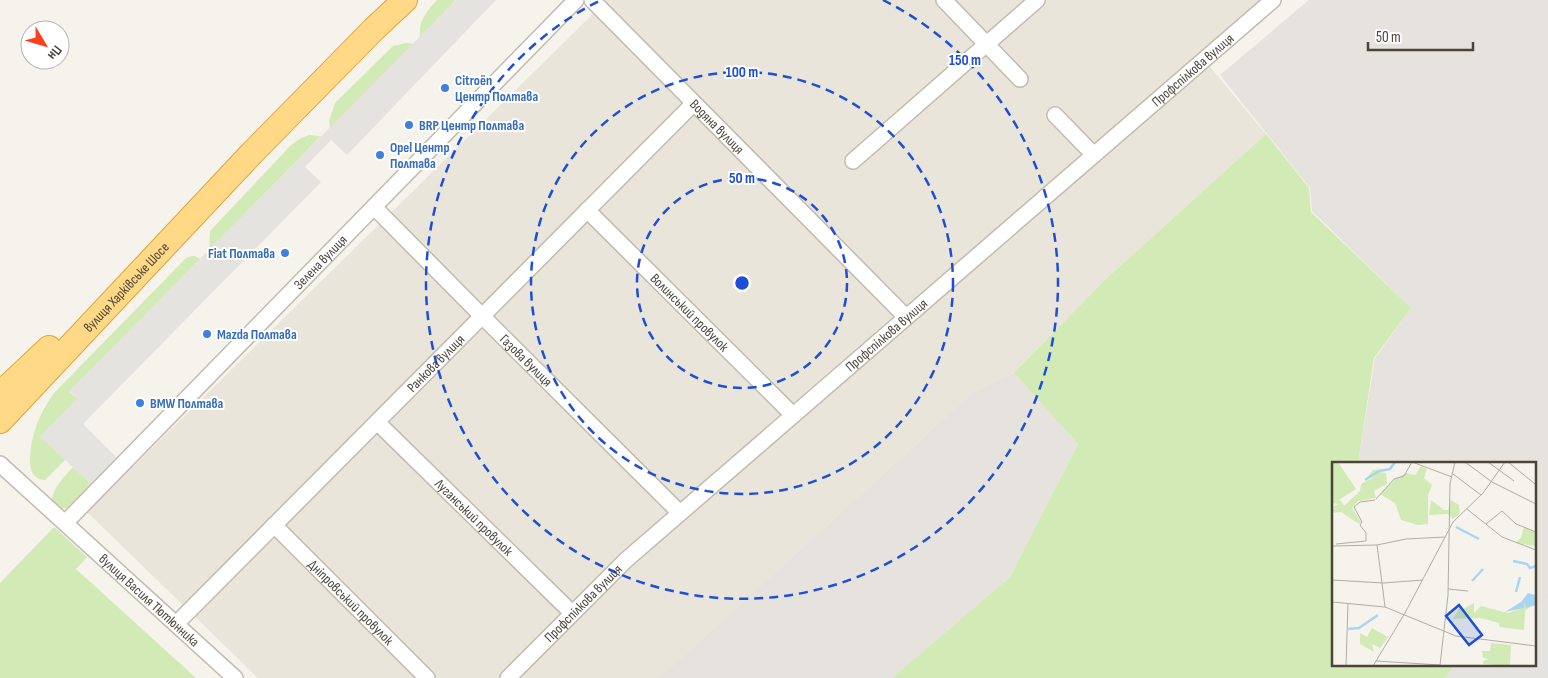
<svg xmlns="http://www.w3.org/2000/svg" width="1548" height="678" font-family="'Sofia Sans Condensed',sans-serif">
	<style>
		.residential { fill: #eae5da }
		.industrial { fill: #e6e2dd }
		.green { fill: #d2eab5 }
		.parking { fill: #e5e3e0 }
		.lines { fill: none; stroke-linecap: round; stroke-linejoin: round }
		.minor-casing { stroke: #c2bbae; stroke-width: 18 }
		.trunk-casing { stroke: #e0a43c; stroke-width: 26 }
		.minor { stroke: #fff; stroke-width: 15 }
		.trunk { stroke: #ffd985; stroke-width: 24 }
		.ring { fill: none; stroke: #1d4ed8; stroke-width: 2.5; stroke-dasharray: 9 6 }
		.shop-dot { fill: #3f7fe0; stroke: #fff; stroke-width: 2 }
		.labels { text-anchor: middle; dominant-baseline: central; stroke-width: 4; stroke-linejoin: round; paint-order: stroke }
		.street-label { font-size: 14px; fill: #4b4439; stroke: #fff }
		.shop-label { font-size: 14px; font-weight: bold; fill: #366cbe; stroke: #fff; text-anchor: start }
		.inset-river { fill: none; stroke: #a9d4f2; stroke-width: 2.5 }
		.inset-road { fill: none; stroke: #b2ada4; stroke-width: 1 }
		.view { fill: #1d4ed8; fill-opacity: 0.15; stroke: #1d4ed8; stroke-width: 2.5 }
		.inset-edge { fill: none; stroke: #4b4439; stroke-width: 2.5 }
		.centre { fill: #1d4ed8; stroke: #fff; stroke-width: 2.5 }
		.ring-label { font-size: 15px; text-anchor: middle; font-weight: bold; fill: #1d4ed8; stroke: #fff; stroke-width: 4; stroke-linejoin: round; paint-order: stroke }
	</style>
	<rect width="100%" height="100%" fill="#f6f3ec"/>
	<path class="residential" d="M607,0H1264L1201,56L1266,134L1106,279L1014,373L973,392L659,678H258L87,512Z"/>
	<path class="industrial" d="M1309,0H1548V599L1540,609L1534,604V463H1358L1375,358L1411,308L1312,211L1310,188L1220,75Z
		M1014,373L1078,444L1010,577L892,678H659L973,392Z"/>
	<path class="green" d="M437,0H456L420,37C418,22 427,10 437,0Z
		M406,43L413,44L330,128L329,121L335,103L393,46Z
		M1266,134L1309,188L1311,212L1411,308L1374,358L1358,463H1333V664H1456L1445,678H892L1010,577L1078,444L1014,373L1106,279Z
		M309,135L321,136L209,250L210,231L291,145L301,138Z
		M191,256H195L200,259L69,392L77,398L65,460L45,480C32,479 30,470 30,458C31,433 40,413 54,393L186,258Z
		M73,467L91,484L67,508L61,509L51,503C53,487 63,478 73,467Z
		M54,527L87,557L76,569L196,678H0V583Z"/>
	<path class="parking" d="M456,0H496L347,155L331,140L305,167L321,182L83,424L117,458L91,484L40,437L77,398L69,391Z
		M1548,599V678H1445L1456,664H1534V604L1540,609Z"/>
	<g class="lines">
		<g class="minor-casing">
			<g id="minor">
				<path id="s1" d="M592,0L906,317"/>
				<path d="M944,0L1020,79"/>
				<path d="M1055,115L1094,155"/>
				<path d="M853,161L1037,0"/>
				<path id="s2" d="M374,207L482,316L680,513"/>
				<path id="s3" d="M587,210L793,415"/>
				<path id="s4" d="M377,422L572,613"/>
				<path id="s5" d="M0,464L235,678"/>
				<path id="s6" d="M65,523L576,0"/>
				<path id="s7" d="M274,525L427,678"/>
				<path id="s8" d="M176,624L694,103"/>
				<path id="s9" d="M508,678L626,560L1273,0"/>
			</g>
		</g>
		<g class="trunk-casing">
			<g id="trunk">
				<path d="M0,394L49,348"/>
				<path id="s10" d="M0,421L252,153L374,29L405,0"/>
			</g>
		</g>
		<use href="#minor" class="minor"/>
		<use href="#trunk" class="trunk"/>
	</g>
	<g class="ring">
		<circle cx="742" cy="283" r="105"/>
		<circle cx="742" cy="283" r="211"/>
		<path d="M883 0A316 316 0 1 1 601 0"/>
	</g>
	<g class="shop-dot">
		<circle cx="445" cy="88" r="5"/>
		<circle cx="409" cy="125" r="5"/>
		<circle cx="380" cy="155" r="5"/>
		<circle cx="285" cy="253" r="5"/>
		<circle cx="207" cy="334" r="5"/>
		<circle cx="140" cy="403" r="5"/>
	</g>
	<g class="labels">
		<g class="street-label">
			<text stroke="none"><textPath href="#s9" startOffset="916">Профспілкова вулиця</textPath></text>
			<text stroke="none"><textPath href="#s1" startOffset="178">Водяна вулиця</textPath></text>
			<text stroke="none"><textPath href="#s6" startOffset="365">Зелена вулиця</textPath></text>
			<text stroke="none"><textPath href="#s10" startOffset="184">вулиця Харківське Шосе</textPath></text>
			<text stroke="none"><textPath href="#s3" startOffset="145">Волинський провулок</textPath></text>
			<text stroke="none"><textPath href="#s9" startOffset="511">Профспілкова вулиця</textPath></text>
			<text stroke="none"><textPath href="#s2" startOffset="216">Газова вулиця</textPath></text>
			<text stroke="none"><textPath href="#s8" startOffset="368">Ранкова вулиця</textPath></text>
			<text stroke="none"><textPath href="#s4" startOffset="136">Луганський провулок</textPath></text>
			<text stroke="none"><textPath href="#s5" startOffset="202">вулиця Василя Тютюнника</textPath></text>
			<text stroke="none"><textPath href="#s7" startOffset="109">Дніпровський провулок</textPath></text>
			<text stroke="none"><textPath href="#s9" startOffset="106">Профспілкова вулиця</textPath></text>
		</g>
		<g class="shop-label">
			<text x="455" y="80">Citroën<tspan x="455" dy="16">Центр Полтава</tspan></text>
			<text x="419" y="125">BRP Центр Полтава</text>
			<text x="390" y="147">Opel Центр<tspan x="390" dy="16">Полтава</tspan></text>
			<text x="275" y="253" text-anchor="end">Fiat Полтава</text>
			<text x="217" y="334">Mazda Полтава</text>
			<text x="150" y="403">BMW Полтава</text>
		</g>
	</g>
	<g transform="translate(1332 462)">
		<rect width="204" height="204" fill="#f6f3ec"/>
		<path d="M0,0H6L24,27L2,41L8,38L12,44L28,29L29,22L42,15L34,17L41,8L55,7L47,10L54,11L55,22L42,29L44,36L26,39L20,46L29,60L27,62L9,50L0,51V47H4L0,45L7,42L0,41ZM89,4L95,7L92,16L100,23L96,33V62L86,63L69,58L63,41L48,32L63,17L74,11L83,13ZM99,38L112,48H116L119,38L127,43L128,51L121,57L116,52L97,53ZM192,65L204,70V84L183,81L189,76ZM192,140L199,144L193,149L192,168L167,165V161L148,156L121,157L128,145L131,147L142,141V151L149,144L176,151L191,146ZM40,166L56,175L47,188L48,186L40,182L42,190L28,182V171L35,175ZM159,181L179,183L178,204L151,202V199L157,197L151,196L150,189H158Z" fill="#d2eab5"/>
		<path d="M196,131L203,133L204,143L194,146L192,140V146L173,150L189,140Z" fill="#a9d4f2"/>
		<path class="inset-river" d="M33,18L47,9L58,7L63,0M124,65L147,77M181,99L195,102L198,106L204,104M140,119L151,107M184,130L188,115M16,167L27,166L46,153"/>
		<path class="inset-road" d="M80,0L120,15M133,0L160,20L204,42M156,0L182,19M176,0L203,22M121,12L149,33M44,37L62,17L72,14L80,0M135,47L170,75L204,88M120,61L151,31L173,0M154,62L170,49L184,62L204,70M4,82L34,79V71L28,63L30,60L22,45L28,40L43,38M45,83L74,77L113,75M0,84L45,83L50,121M0,118L51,121L91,118M50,121L53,145M116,127L136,129M0,140L53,145L124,174L204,184M73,151L121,60M44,199L108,203L116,133L118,22L123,0M14,204L16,141M41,204L73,151"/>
		<path class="view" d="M127,143L150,173L137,183L114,154Z"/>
		<rect width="204" height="204" class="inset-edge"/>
	</g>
	<circle cx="742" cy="283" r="8" class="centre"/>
	<g class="ring-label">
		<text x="965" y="65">150 m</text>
		<text x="742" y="77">100 m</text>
		<text x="742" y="183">50 m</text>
	</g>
	<g transform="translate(45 45) rotate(128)"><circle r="24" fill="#ffffff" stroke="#b7b4b0"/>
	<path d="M0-4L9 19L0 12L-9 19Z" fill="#fc3f1d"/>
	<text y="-8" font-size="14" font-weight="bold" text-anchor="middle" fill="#4b4439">Пн</text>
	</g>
	<path d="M1368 42v8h105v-8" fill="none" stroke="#4b4439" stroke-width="2.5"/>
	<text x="1376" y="42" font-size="15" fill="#4b4439" stroke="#ffffff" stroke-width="4" paint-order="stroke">50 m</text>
</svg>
